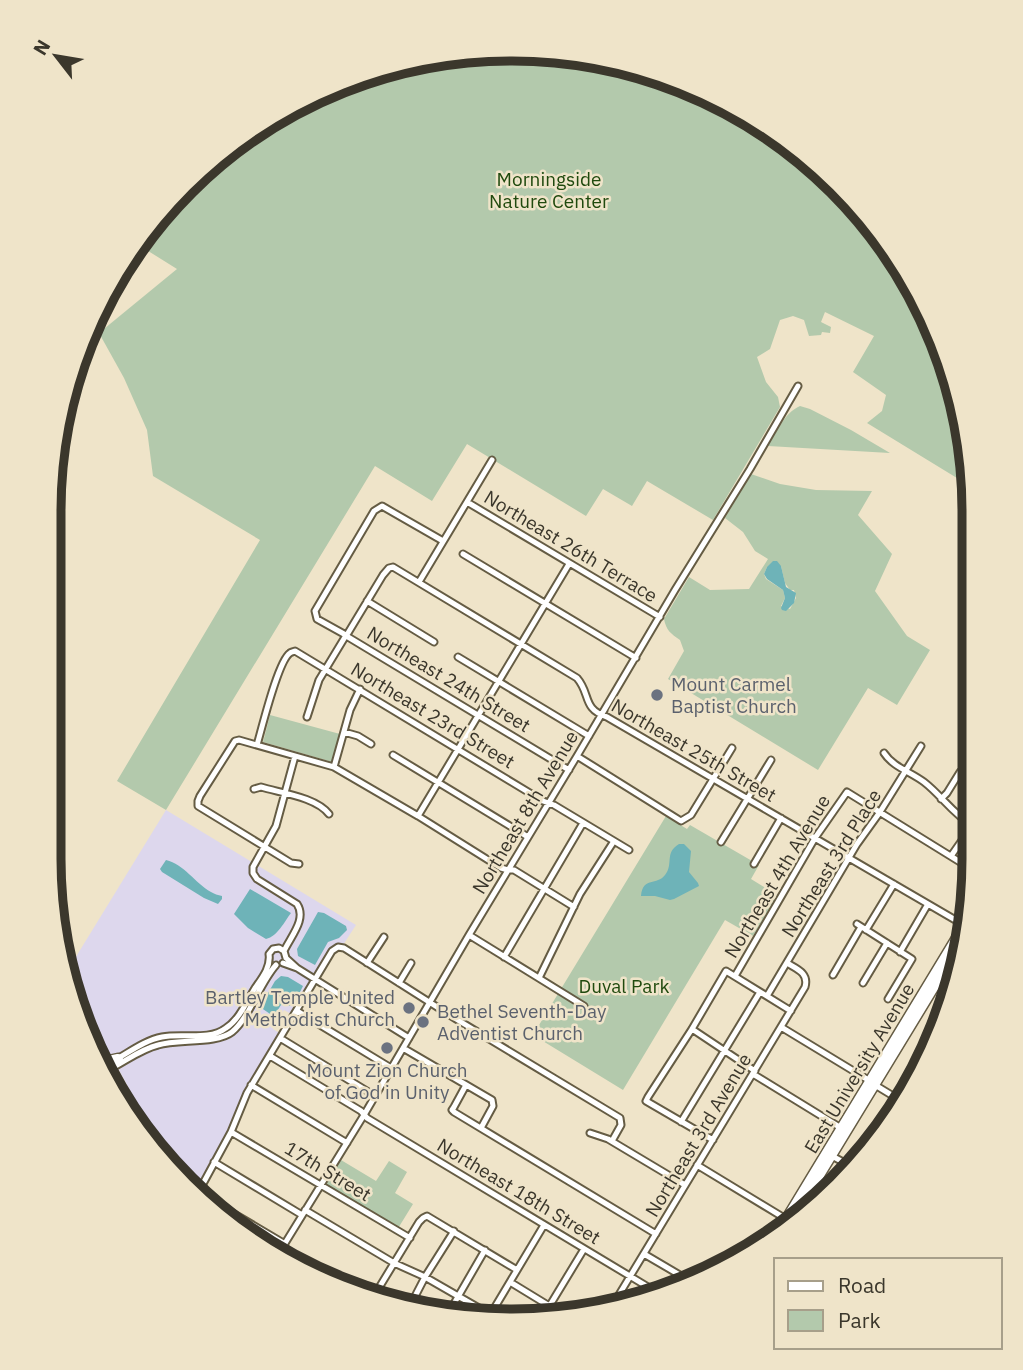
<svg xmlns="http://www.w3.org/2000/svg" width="1023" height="1370" font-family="'IBM Plex Sans',sans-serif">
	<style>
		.commercial { fill: #ddd7ed }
		.green { fill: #b3c9ac; fill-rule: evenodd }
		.water { fill: #6eb3b8 }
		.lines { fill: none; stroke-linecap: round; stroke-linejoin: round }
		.minor-casing { stroke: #655c44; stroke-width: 9 }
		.major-casing { stroke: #655c44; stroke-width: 11 }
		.highway-casing { stroke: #655c44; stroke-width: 13 }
		.minor { stroke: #fff; stroke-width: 5 }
		.major { stroke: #fff; stroke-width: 8 }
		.highway { stroke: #fff; stroke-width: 10 }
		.worship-dot { fill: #6b7280; stroke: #efe4c9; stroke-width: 2.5 }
		.labels { text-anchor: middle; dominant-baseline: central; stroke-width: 5; stroke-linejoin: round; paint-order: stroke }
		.park-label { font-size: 19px; fill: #204a0e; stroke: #efe4c9 }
		.street-label { font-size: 19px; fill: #3b372c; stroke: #efe4c9 }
		.worship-label { font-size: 19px; fill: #5b616d; stroke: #efe4c9; text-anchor: start }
		.rim { fill: none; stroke: #3b372c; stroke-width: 9 }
	</style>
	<rect width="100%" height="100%" fill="#efe4c9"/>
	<path class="commercial" d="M166,810L356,925L343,945L338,944L332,947L293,1015L284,1010L273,1029L281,1034L224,1141L195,1190L280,1242L275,1251L185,1186L175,1173L66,973Z"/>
	<path class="green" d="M482,50L572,53L661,74L743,111L817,164L879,230L939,335L970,451V486L867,423L882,411L886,395L853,372L874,336L825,312L821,322L831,327L830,333L822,332L821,335L809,336L804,320L793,316L780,320L770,349L757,357L766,382L778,397L780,407L713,520L647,481L632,506L603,489L586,516L467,444L432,501L375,466L166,810L117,781L260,540L153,476L147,430L124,378L99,333L177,269L137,244L230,144L307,97L392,65Z
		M800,406L810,409L851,430L890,453L768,446C777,432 784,413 800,406Z
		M751,474L780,484L816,490L872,491L858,515L892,554L875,591L907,636L930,650L897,705L868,688L818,770L668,679L684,651L680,640C671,634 666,630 664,619L689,577L710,590L749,589L768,559L755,551L743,532L725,518ZM781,566L785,583L790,590H794L796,598L790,609L781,606L785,598L783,590L766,579L764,574L767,567Z
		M270,715L340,734L332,762L263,742Z
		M666,816L687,829L690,825L759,865L751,879L777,895L753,936L725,920L623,1090L533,1035Z
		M341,1160L376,1181L389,1161L407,1172L395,1193L413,1204L397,1230L325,1186Z"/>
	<path class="water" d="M773,561H777L781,566L786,587L796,593L794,603L786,611L782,610L781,608L785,598L783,590L767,579L764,574L767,567Z
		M679,844H684L691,851L689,872L698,883L699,886L674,899L670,900L655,896H641C643,876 657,886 665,875C674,864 664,853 679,844Z
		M166,860C184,864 195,883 211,892C214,894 218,895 222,896V899L218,904L204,898L162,872L160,869Z
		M250,889L291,913C284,922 278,936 266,939L248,928L234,914Z
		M318,912L324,913L346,926L347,930L339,938L328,942L315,965L298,956L297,949Z
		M281,976L288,977L303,986L299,994L290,1006L281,1005L274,1016H273L260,1007L275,981Z"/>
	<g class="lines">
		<g class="minor-casing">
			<path id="minor" d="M467,502L660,617
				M463,554L636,658
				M419,582L492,460
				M367,601L434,642
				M348,633L383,575L389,568L393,567L577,678C591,694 582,709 607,717L964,925
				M344,634L317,619L315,611L374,511L382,506L443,541
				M348,637L569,770
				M458,657L589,736
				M307,717L319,680L345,637
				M344,732L358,736L371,744
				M257,745C262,728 278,661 290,653C291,652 293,652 295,651L543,801L554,805L629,850
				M884,753C893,767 911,772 924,782C941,795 953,814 973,826
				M393,755L528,837
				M577,756L681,821L691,815L732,748
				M334,767L350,710L360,689
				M254,789L261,787C281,793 316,797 329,814
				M941,799L947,793L960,772
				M418,816L569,564
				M721,842L771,760
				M951,856L972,826
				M299,864L291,863L198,806V801L200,796L235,741L239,740L334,767L418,816L501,868L508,870H514L574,907
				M754,864L781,818
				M857,924L912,959L888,999
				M866,930L894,884
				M469,935L584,1006
				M284,951C291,936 307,919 297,904L257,879L253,873V867L276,826L295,756
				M900,952L928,904
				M504,957L583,823
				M283,963L297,968L409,1038
				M367,963L384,937
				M833,975L861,927
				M942,975L957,982
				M735,976L815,838L847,792L973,870
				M539,978L580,894L614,841
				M399,983L411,963
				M863,983L887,943
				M767,996L857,844L880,812L921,746
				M297,1011L391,1068
				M781,1027L870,1081
				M692,1029L755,1071
				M280,1038L375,1096
				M403,1048L492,1100L493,1106L481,1128
				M270,1056L361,1111L367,1118L658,1293
				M117,1059C131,1051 146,1040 162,1037C182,1033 209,1041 226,1028C239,1020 247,1001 255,988C262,978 271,967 269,954L273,949L279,948L284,951L286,958L297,968
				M110,1069C126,1061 141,1049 158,1045C178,1039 217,1044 232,1032C250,1017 259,984 276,965
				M753,1074L841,1128
				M251,1085L347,1143
				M466,1085L454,1107L452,1110L454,1112L656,1234
				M875,1085L903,1102
				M681,1122L760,992
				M231,1132L410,1238
				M590,1133L608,1139L685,1185
				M713,1140L646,1101L648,1097L692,1029L726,971L791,1011
				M832,1156L854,1168
				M214,1162L302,1215
				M697,1165L786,1219
				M305,1210L394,1263L425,1277L491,1315
				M285,1244L214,1202L199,1191L231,1132L247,1093L332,951L338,947L344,948L456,1019L620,1118L621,1125L612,1141
				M282,1249L342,1285
				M279,1253L364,1115L469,935L577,756L675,590L750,469L798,386
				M644,1254L690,1281L687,1286
				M510,1282L564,1315
				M374,1296L419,1222L423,1218L427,1216L517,1270
				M614,1303L805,987C809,973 797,969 787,963
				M409,1308L425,1277L454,1231
				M448,1314L485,1250
				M489,1317L544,1225
				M541,1320L584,1249"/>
		</g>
		<g class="major-casing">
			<path id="major" d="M788,1228L965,937
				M776,1235L968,918"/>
		</g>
		<g class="highway-casing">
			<path id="highway" d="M100,1063L118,1059
				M106,1077L110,1069"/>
		</g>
		<use href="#minor" class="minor"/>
		<use href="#major" class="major"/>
		<use href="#highway" class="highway"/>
	</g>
	<g class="worship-dot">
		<circle cx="657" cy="695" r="7"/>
		<circle cx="409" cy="1008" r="7"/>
		<circle cx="423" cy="1022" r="7"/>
		<circle cx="387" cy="1048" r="7"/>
	</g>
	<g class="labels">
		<g class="park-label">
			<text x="549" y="179">Morningside<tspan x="549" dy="22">Nature Center</tspan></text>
			<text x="624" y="986">Duval Park</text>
		</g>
		<g class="street-label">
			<text transform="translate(571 546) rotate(31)">Northeast 26th Terrace</text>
			<text transform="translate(449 679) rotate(31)">Northeast 24th Street</text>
			<text transform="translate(433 715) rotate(31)">Northeast 23rd Street</text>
			<text transform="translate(694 750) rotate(30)">Northeast 25th Street</text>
			<text transform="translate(525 812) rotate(-59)">Northeast 8th Avenue</text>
			<text transform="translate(831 863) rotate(-58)">Northeast 3rd Place</text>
			<text transform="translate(777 876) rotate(-59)">Northeast 4th Avenue</text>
			<text transform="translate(859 1068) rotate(-59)">East University Avenue</text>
			<text transform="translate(698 1135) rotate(-59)">Northeast 3rd Avenue</text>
			<text transform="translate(328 1171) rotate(31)">17th Street</text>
			<text transform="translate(519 1191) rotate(31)">Northeast 18th Street</text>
		</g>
		<g class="worship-label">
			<text x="671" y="684">Mount Carmel<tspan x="671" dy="22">Baptist Church</tspan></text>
			<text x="395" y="997" text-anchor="end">Bartley Temple United<tspan x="395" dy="22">Methodist Church</tspan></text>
			<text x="437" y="1011">Bethel Seventh-Day<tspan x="437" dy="22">Adventist Church</tspan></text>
			<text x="387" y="1070" text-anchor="middle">Mount Zion Church<tspan x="387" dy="22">of God in Unity</tspan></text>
		</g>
	</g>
	<path d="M0 0H1023V1370H0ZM511 61H512A450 450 0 0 1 962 511V859A450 450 0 0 1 512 1309H511A450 450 0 0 1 61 859V511A450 450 0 0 1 511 61Z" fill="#efe4c9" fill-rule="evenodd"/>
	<path class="rim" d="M511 61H512A450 450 0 0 1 962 511V859A450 450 0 0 1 512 1309H511A450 450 0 0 1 61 859V511A450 450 0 0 1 511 61Z"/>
	<rect x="774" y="1258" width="228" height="91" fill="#efe4c9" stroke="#a79f8a" stroke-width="2"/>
	<rect x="788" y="1281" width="35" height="10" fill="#ffffff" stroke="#a79f8a" stroke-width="2"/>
	<text x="838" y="1293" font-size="21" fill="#3b372c">Road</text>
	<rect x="788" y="1310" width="35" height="21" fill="#b3c9ac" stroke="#a79f8a" stroke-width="2"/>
	<text x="838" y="1328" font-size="21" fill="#3b372c">Park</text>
	<g transform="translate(56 56) rotate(301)" stroke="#efe4c9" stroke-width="5" paint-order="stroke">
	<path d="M0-5L12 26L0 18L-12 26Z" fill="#3b372c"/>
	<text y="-10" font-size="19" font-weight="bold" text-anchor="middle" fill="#3b372c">N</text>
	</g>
</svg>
